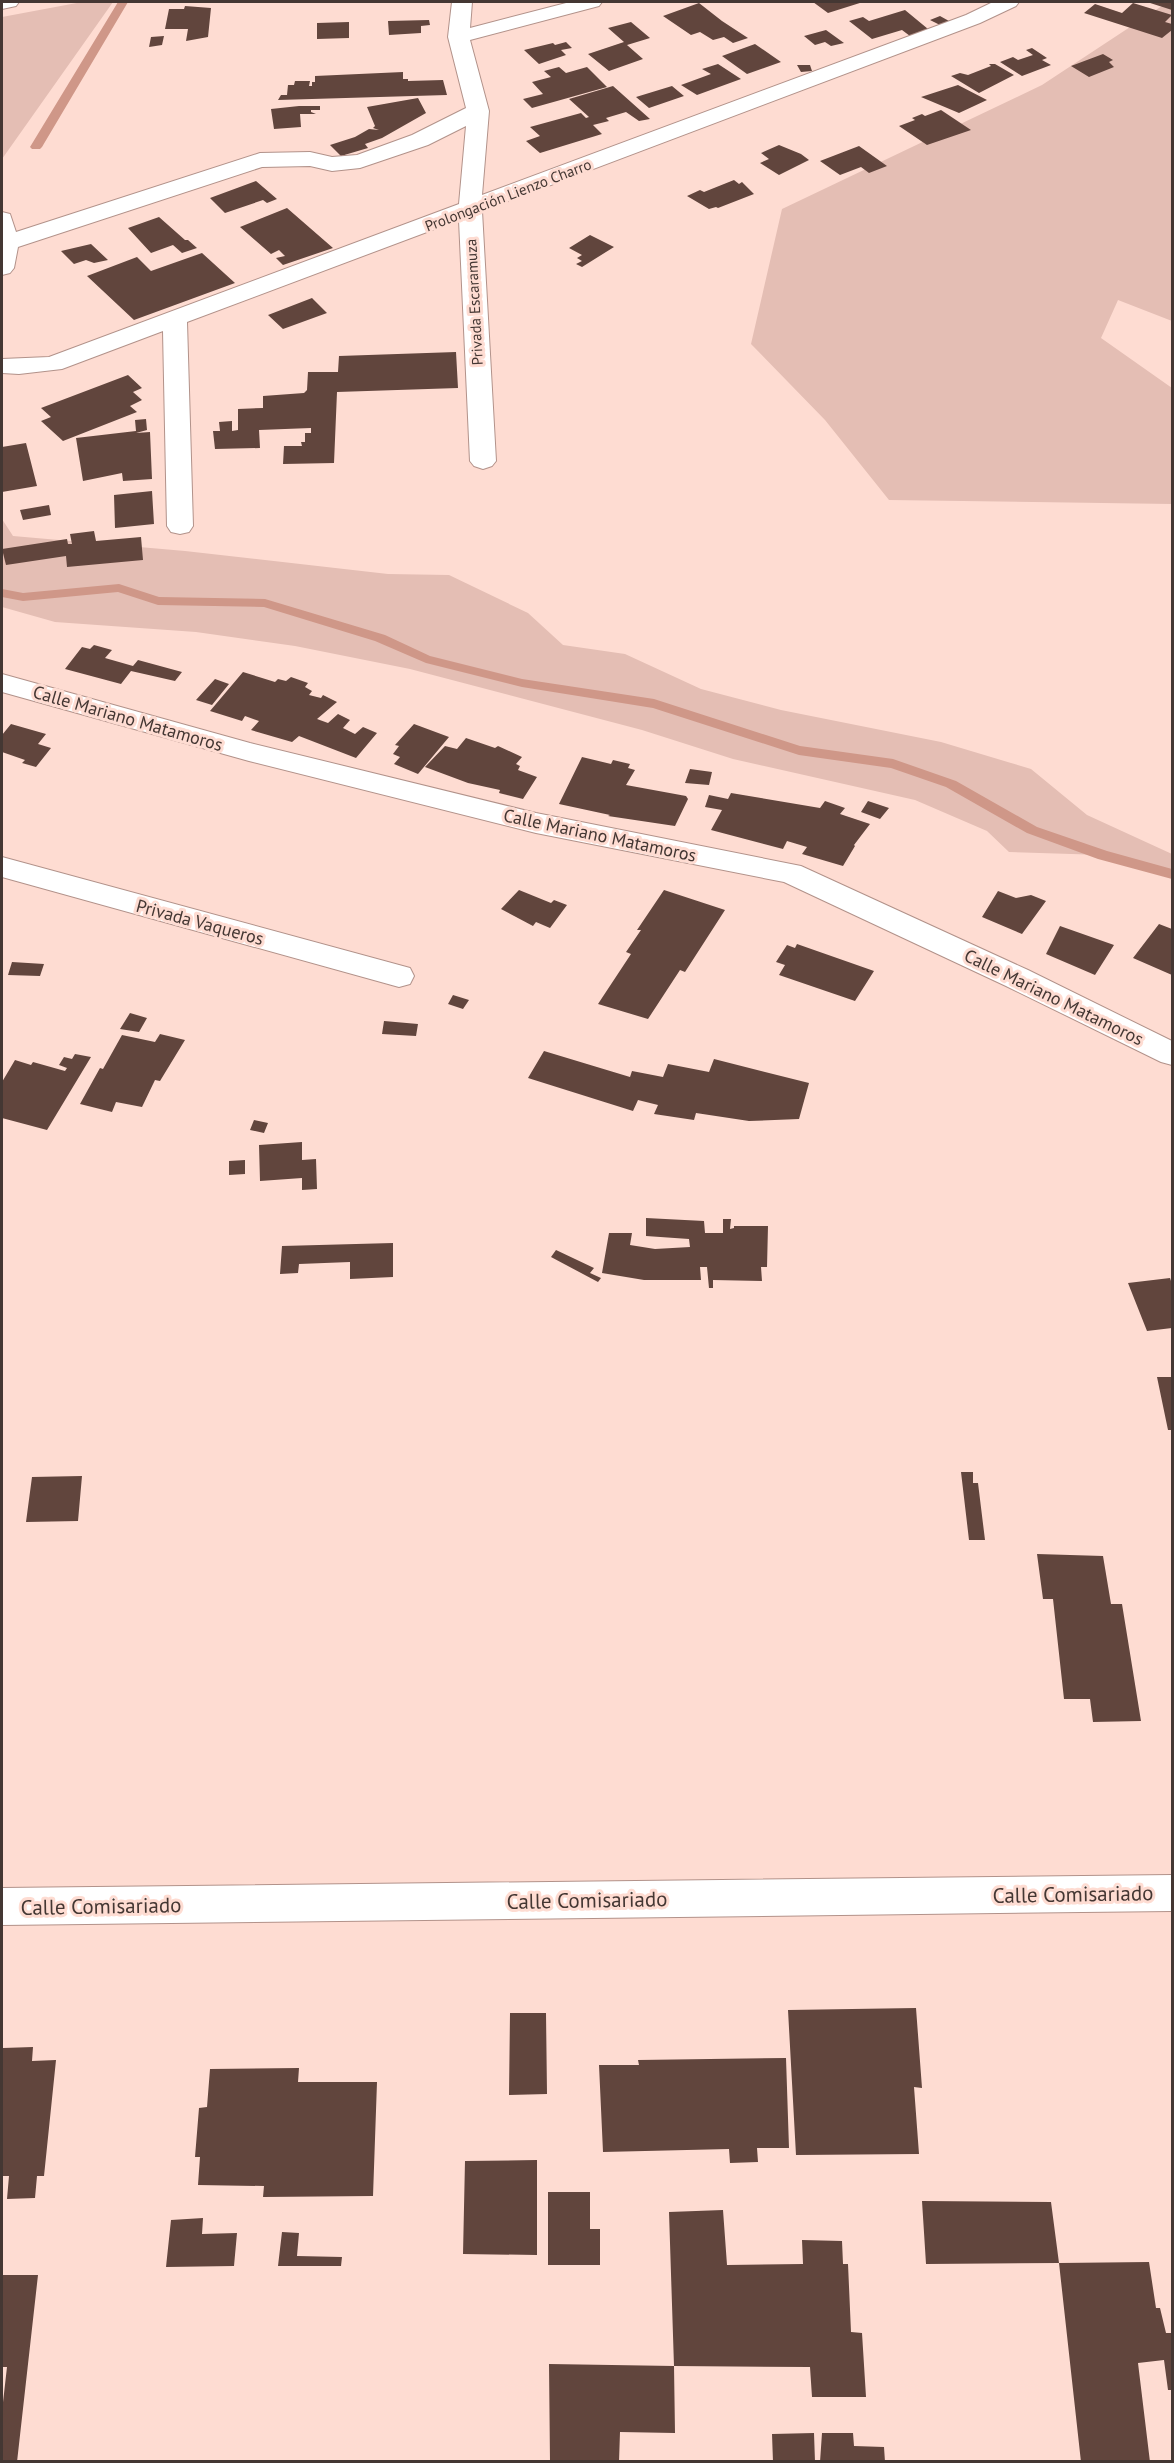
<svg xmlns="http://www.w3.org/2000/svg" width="1174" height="2463" font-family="'PT Sans',sans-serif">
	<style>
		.green { fill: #e4beb4 }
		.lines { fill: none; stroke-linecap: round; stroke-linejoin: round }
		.stream { fill: #cf9788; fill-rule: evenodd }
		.building { fill: #61453d }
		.street-casing { stroke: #b2928a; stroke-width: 2 }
		.secondary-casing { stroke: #b2928a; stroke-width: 2 }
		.street { fill: #fff; fill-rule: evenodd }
		.secondary { fill: #fff; fill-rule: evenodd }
		.labels { text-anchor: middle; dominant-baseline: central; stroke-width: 6; stroke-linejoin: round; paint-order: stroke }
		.far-street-label { font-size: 15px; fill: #443733; stroke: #fedcd2 }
		.street-label { font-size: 18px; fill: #443733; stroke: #fedcd2 }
		.near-street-label { font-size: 21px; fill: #443733; stroke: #fedcd2 }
	</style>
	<rect width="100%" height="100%" fill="#fedcd2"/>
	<path class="green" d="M82,2H113L2,159V17Z
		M1168,2H1172V321L1118,300L1101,338L1172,388V504L889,500L825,420L751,344L782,209L1042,85Z
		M2,519L13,536L185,551L388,574L449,575L528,613L563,645L625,654L701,689L781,710L941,742L1031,769L1087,815L1172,854V874L1103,855L1009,852L987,831L915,800L733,759L642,730L410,669L295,646L196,632L55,622L2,607Z"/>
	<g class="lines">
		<path class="stream" d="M118,2H128L42,147L40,149H32L30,147Z
			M119,584L159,597L265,599L385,635L430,656L522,679L654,699L800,746L893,759L956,781L1037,827L1107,851L1172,869V879L1098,859L1027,833L946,787L891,768L799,755L653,708L522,687L426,663L375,641L264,607L158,605L118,592L23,601L2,597V589L23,593Z"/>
	</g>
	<path class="building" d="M813,2H863L828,13Z
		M1147,2H1172V10Z
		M699,3L722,21L748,38L733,43L724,37L713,40L700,32L691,35L663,16Z
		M1133,3L1172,15L1165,22L1172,24V30L1162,38L1084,13L1095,4L1122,13Z
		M185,6L211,8L208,37L186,41L188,29H165L169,9H184Z
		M905,10L928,29L910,36L902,30L872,39L849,21L863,17L869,21Z
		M940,16L949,21L942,26L930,20Z
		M429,20L430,25L421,26V33L389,35L388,21Z
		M349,22V38L317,39V23Z
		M631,22L650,38L627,45L643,59L609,71L588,54L624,42L608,28Z
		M826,30L844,43L831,46L825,42L815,45L804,36Z
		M164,36L162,45L149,47L151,37Z
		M566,42L572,48L561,50L566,55L539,64L524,50L553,43L555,45Z
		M755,44L781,62L747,74L722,56Z
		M1032,48L1047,58L1042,60L1051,65L1022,76L1000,62L1013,57L1018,60L1033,55L1026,50Z
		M1103,54L1113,60L1109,62L1114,67L1089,77L1071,66Z
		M718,64L741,79L697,95L681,85L711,74L702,69Z
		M989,64H995L1014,75L979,93L951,76L960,73L968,75L991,66Z
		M797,65H810L812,71L801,72Z
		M559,67L566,73L587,67L607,87L532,108L523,99L543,94L532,82L551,77L544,71Z
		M403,72V79H408V81L443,80L447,95L278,100L281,95H287L288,85H294L295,81H310L309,86H312V82H315V76Z
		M958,85L987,100L959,113L921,97Z
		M613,86L650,119L639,121L626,112L606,118L609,121L593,125L602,134L540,153L526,141L540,136L530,127L581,113L586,118L589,117L569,99Z
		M672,86L684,96L649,108L636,97Z
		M418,98L426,113L382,138L365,144L368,148L341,156L330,145L355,137L369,129L379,130L373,128L375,126L367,107Z
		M299,106H320V110H311V112L316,114H300L301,127L274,129L271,109Z
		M941,110L971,130L927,145L899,126L915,120L912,118L922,114L925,116Z
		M779,145L801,154L809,160L779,175L760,163L769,159L761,153Z
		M859,146L887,166L869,173L861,167L840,175L820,161Z
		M734,180L739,184L742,182L754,194L718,208L716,207L709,209L687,196L700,190L704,192Z
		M256,181L277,199L267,203L263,200L225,213L210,198Z
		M287,208L333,248L283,265L276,258L285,256L279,250L271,254L240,227Z
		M159,217L185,240H188L197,248L182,253L173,245L151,253L128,228Z
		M590,235L614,247L582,267L576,264L582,261L577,258L582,255L569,248Z
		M91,244L108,260L94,263L86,260L74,264L61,251Z
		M202,253L235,283L134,320L87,276L137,257L151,271Z
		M312,298L327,313L283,329L268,315Z
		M456,352L458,388L337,392L334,463L283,464L284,446H302L301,442H305V433H311V428L259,430L260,448L215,449L213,431H220L219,422L232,421V431L238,430V409L263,408V396L304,393L307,390L308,372H338L339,356Z
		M128,375L142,388L133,392L142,400L130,406L137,412L63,441L41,421L51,417L41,408Z
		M146,419L147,430L136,433L150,432L152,479L123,481L122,473L83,481L76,438L136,431L135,420Z
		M26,443L37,486L2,492V447Z
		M152,491L154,524L115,528L114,495Z
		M49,505L51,515L23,520L20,510Z
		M94,531L96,541L141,537L143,560L67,567L66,556L6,565L2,549L67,539L68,544H72L70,534Z
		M94,645L112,650L105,658L133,666L138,660L182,672L175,681L131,671L121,684L65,669L82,647L90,649Z
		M243,672L275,682L278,679L286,681L291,677L308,683L305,687L312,691L309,695L321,698L323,695L337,702L317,719L328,723L338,714L350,720L343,728L355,734L363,727L377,733L356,758L299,736L292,742L251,730L259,721L245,716L242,721L210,711Z
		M215,679L229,684L212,705L196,700Z
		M11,724L46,734L38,744L51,748L36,767L22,763L25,760L2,752V735Z
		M414,724L449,737L418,774L394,764L400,757L393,754L399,746L395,745Z
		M466,738L495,748L498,746L522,757L516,764L520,766L518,770L537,777L523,799L499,793L500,790L468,783L425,767L445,746L457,749Z
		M582,757L611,764L613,760L630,764L628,768L635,770L626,785L686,796L688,799L675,826L608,816L610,815L559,804Z
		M690,769L712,772L709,785L685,783Z
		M731,793L820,808L825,801L845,808L840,814L870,824L854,845L855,846L843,866L802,854L807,847L787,841L783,849L711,830L722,810L705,807L709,795L728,799Z
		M868,801L889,808L880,819L861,812Z
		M519,890L551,903L554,900L567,905L550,928L536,922L533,926L501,909Z
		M664,890L725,910L685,972L680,970L648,1019L598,1004L631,954L626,952L641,930H637Z
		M998,891L1016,898L1031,895L1046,901L1022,934L982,917Z
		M1159,924L1172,929V975L1133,958Z
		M1060,926L1114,945L1095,975L1046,954Z
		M797,944L874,971L855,1001L779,975L785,965L776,962L787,945L795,948Z
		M12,962L44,964L40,976L8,975Z
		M453,995L469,1000L463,1009L448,1004Z
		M130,1013L147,1018L139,1032L120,1029Z
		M384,1021L418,1024L416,1036L382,1034Z
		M160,1034L185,1040L160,1081L155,1080L142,1107L116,1102L112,1112L80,1104L100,1068L103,1069L122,1035L155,1042Z
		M544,1051L630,1077L632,1071L663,1077L668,1064L709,1072L714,1059L809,1083L799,1119L749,1121L696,1113L694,1120L654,1114L658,1105L638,1100L633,1111L528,1078Z
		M75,1054L91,1057L47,1130L2,1118V1082L15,1060L31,1065L33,1062L65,1071L67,1068L59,1065L64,1057L72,1059Z
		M254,1120L268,1123L264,1133L250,1130Z
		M302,1142V1160L316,1159L317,1189L302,1190V1178L260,1181L259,1145Z
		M245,1160V1174L229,1175V1161Z
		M646,1218L704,1221L705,1233H723V1219H731L730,1229L734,1228V1226H768L767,1267H761L762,1281L713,1280V1288H709L707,1267H700L701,1280H644L602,1273L609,1233H632L630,1245L655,1249L690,1247L689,1239L646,1236Z
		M393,1243V1277L350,1279V1262L299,1264L298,1273L280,1274L282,1246Z
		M556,1250L594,1268L590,1273L601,1278L598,1282L551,1257Z
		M1170,1278L1172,1284V1328L1147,1331L1128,1283Z
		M1157,1377H1172V1430H1168Z
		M961,1472H973V1483H978L985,1540H969Z
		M82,1476L78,1521L26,1522L32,1477Z
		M1037,1554L1103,1556L1111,1604H1122L1141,1721L1093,1722L1090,1699H1064L1053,1599H1043Z
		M916,2008L922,2088L914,2087L919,2154L796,2155L788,2010Z
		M510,2013H546L547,2094L509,2095Z
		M33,2047L32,2061L56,2060L44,2176H37L35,2198L7,2199L9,2176H2L3,2048Z
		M786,2058L789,2148H757L758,2162L730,2163L729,2149L603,2152L599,2065H639L638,2060Z
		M299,2068L298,2082H377L373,2196L263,2197L264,2186L198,2185L200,2157H195L199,2108L207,2107L210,2069Z
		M537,2160V2255L463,2254L465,2161Z
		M548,2192H590V2229H600V2265H548Z
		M922,2201L1051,2202L1059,2263L926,2264Z
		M723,2210L727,2265L803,2264L802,2240L842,2241L843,2264H848L851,2332L862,2333L866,2397H812L810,2367L674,2366L669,2212Z
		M203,2218L202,2234L237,2233L234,2266L166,2267L171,2220Z
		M282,2232L299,2233L297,2256L342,2257L341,2266H278Z
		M1149,2262L1156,2308H1160L1166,2333H1172V2390H1168L1164,2360L1138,2363L1150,2462H1081L1059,2263Z
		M2,2275H38L17,2462H2V2411L7,2367H2Z
		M549,2364L674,2366L675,2433L620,2432L619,2462H550Z
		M814,2433L815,2462H773L772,2434Z
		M822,2433H853L854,2446L884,2447L885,2462H820Z"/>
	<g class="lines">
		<g class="street-casing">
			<path id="street" d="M452,2H472L470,28L570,2H602L599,6L470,40L489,111L482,195L966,15L993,2H1019L1016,6L980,23L482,211L496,461L492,466L483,469L474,466L470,461L459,220L187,322L193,526L189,532L180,534L171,532L167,526L163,331L62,369L19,374L2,373V359L49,357L459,204L466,126L428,145L360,168L332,171L310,166L262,167L18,247L14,268L10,273L2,275V212L10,214L16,232L260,153L310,152L332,157L357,155L412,135L466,108L448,37Z
				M2,857L399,965L410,968L414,976L410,984L399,987L2,877Z
				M1172,1875V1911L2,1925V1888Z"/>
		</g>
		<g class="secondary-casing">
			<path id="secondary" d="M2,2H19L16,6L2,9Z
				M2,674L250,743L536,813L801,866L1028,970L1172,1041V1065L1161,1062L1006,986L784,882L536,833L249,761L2,692Z"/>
		</g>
		<use href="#street" class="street"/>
		<use href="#secondary" class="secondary"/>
	</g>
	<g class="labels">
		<g class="far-street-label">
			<text transform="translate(508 195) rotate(-21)">Prolongación Lienzo Charro</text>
			<text transform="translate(474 302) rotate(-93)">Privada Escaramuza</text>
		</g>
		<g class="street-label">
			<text transform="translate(128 718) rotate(16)">Calle Mariano Matamoros</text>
			<text transform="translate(600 835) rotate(12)">Calle Mariano Matamoros</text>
			<text transform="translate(200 922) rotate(15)">Privada Vaqueros</text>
			<text transform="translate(1054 997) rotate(26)">Calle Mariano Matamoros</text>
		</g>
		<g class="near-street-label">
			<text transform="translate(1073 1894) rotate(-1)">Calle Comisariado</text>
			<text transform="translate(587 1900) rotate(-1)">Calle Comisariado</text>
			<text transform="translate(101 1906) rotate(-1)">Calle Comisariado</text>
		</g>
	</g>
	<rect width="1174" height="2463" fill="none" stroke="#443733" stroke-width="6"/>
</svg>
